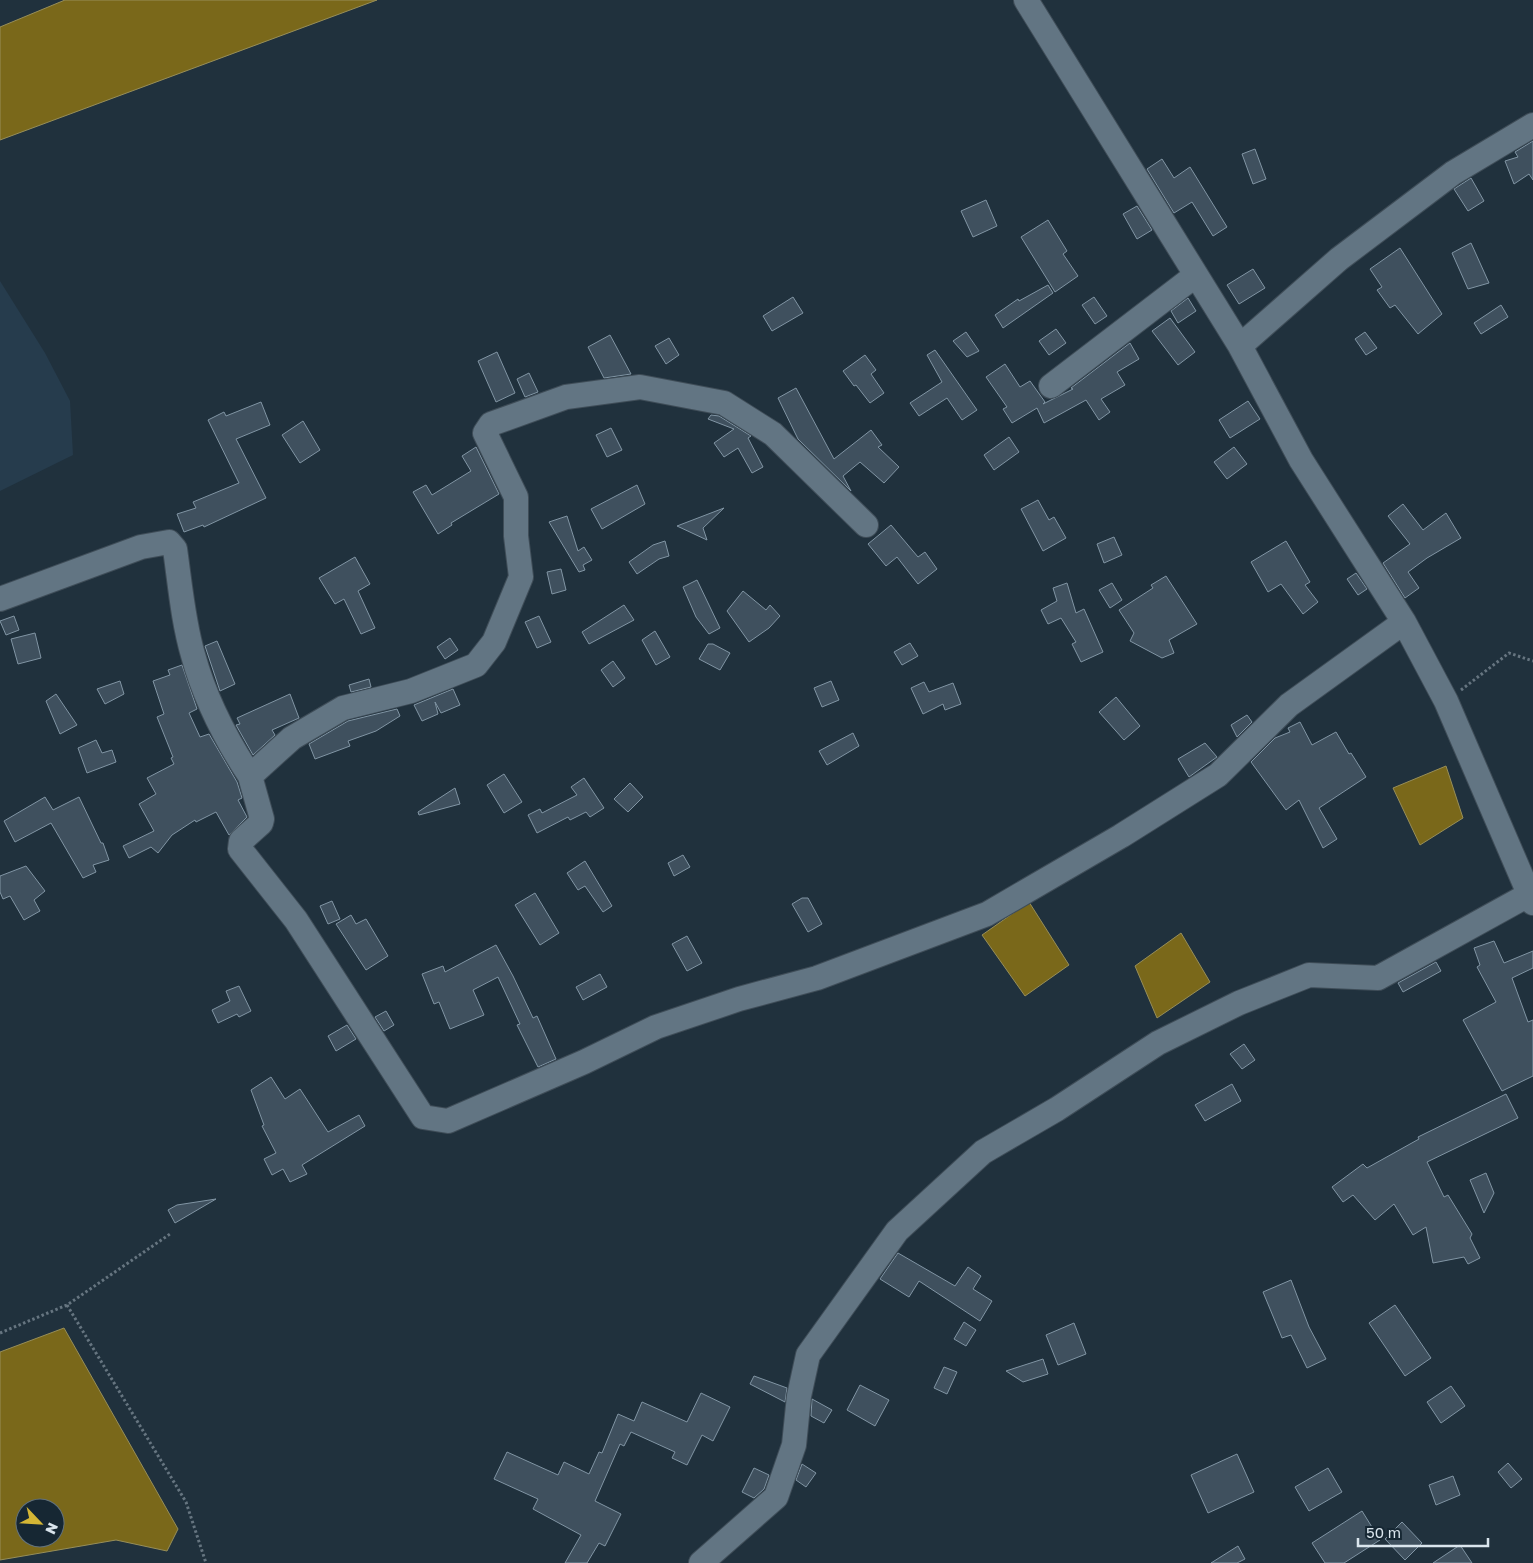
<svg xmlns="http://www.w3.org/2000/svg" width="1533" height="1563" font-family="'Golos Text',sans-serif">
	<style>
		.built { fill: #263c4d }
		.water { fill: #7a681a; stroke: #978e59; fill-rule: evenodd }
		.building { fill: #3f505e; stroke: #8195a4 }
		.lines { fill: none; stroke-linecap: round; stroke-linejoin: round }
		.minor-casing { stroke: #3f4d58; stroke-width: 26 }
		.path { stroke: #667580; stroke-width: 3; stroke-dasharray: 2.5 2.5; stroke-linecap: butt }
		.minor { stroke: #627583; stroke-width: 24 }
	</style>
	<rect width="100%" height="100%" fill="#20313d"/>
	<path class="built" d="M0,281L45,353L70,401L73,455L0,491Z"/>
	<path class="water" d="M65,0H377L0,140V27Z
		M1446,766L1463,818L1420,845L1393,788Z
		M1029,902L1069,965L1025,996L982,935Z
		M1181,933L1210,982L1157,1018L1135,966Z
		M64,1328L178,1529L167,1551L116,1540L0,1560V1352ZM25,1508H55V1538H25Z"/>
	<path class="building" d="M1533,141V180L1529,174L1514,184L1505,161L1518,157L1515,152Z
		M1255,149L1266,179L1253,184L1242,154Z
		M1162,159L1174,178L1190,167L1227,227L1213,236L1192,202L1174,213L1147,169Z
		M1471,178L1484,201L1468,211L1454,189Z
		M986,200L997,226L973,237L961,211Z
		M1137,206L1152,230L1137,239L1123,214Z
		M1048,220L1067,251L1063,254L1078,276L1055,292L1021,237Z
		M1471,243L1489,283L1468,289L1452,253Z
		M1400,248L1442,314L1418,334L1395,305L1390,308L1377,290L1382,287L1370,269Z
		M1253,269L1265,288L1239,304L1227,285Z
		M1048,285L1053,293L1003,328L995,315L1018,299L1019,301Z
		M793,297L803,313L772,331L763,316Z
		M1094,297L1107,316L1095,324L1082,305Z
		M1188,298L1196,311L1178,323L1171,311Z
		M1501,305L1508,317L1481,334L1474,323Z
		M1170,318L1195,352L1178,365L1152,331Z
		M1056,329L1066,343L1049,355L1039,341Z
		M966,332L979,351L967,357L953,341Z
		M1365,332L1377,348L1366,355L1355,339Z
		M610,335L631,374L604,378L588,347Z
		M669,338L679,355L666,364L655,346Z
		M1130,343L1139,359L1117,372L1125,385L1101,399L1110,412L1099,420L1086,400L1044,423L1037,408L1012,423L1003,409L1007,407L986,377L1005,364L1020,387L1030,381L1045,402L1043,404L1073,389L1071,388Z
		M935,350L977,410L962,420L947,398L919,416L910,403L942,382L927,355Z
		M497,352L515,393L496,402L478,361Z
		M865,355L876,370L871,374L884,393L870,403L856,385L854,386L843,371Z
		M529,373L538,392L525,397L517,379Z
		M796,388L834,459L871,430L882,445L878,447L899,467L884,483L860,462L843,476L851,491L798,439L778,398Z
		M1248,401L1260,419L1230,438L1219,420Z
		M261,402L270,425L236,439L266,498L204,527L203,525L184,532L177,514L196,508L193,502L239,483L208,420L224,412L226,416Z
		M711,415L719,416L751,436L748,438L763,467L752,473L738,448L724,457L714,443L734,429L708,419Z
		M303,421L320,450L300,463L282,435Z
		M611,428L622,450L607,457L596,435Z
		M1009,437L1019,452L994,470L984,455Z
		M476,447L499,494L451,523L452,525L438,534L413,492L426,485L432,495L471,471L462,456Z
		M1234,447L1247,464L1227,479L1214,462Z
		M637,485L645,504L602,529L591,509Z
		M1038,500L1049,520L1054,517L1066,538L1043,551L1021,509Z
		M1403,504L1423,530L1446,513L1461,538L1427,558L1408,572L1419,588L1405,598L1383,563L1410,544L1388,516Z
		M724,508L703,528L707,540L677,526Z
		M567,516L578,551L584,547L592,560L583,565L585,570L579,572L549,522Z
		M891,525L918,557L925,552L937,569L918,584L897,557L886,566L868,544Z
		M1114,537L1122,555L1104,563L1097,544Z
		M665,541L669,556L659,559L637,574L629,562L653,545Z
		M1286,541L1310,582L1305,585L1318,602L1303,614L1281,584L1268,592L1251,562Z
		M355,557L370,584L358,591L375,628L361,634L344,599L335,604L319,578Z
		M561,569L566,590L552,594L547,572Z
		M1356,573L1367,589L1358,595L1347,579Z
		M1166,576L1197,624L1169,640L1174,653L1162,658L1130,641L1134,633L1119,610L1153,588L1151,585Z
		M697,580L720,628L709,634L696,617L683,587Z
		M1067,583L1076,613L1084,609L1103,652L1081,662L1072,644L1076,642L1061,618L1048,624L1041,610L1057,601L1053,588Z
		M1112,583L1122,600L1110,608L1099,590Z
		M743,591L766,610L770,605L780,616L769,628L749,642L727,611Z
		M624,605L634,620L589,644L582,632Z
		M14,616L19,630L6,635L0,621Z
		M539,616L551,642L537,648L525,622Z
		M655,631L670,657L656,665L642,640Z
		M35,633L41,658L18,664L11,639Z
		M450,638L458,650L445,659L437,647Z
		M217,641L235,684L220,691L205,646Z
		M910,643L918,656L902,665L894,652Z
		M708,644H713L730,653L720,670L699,659Z
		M613,661L625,678L613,687L601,670Z
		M182,665L197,709L189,713L200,737L209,734L237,782L242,798L238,800L247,817L229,835L216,812L196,822L195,820L172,835L158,853L151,847L129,858L123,846L154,831L139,804L156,794L147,778L174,764L171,758L173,757L157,717L164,714L153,681L170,675L168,670Z
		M369,679L371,687L351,692L349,685Z
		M120,681L124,694L105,704L97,689Z
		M831,681L839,700L822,707L814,688Z
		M924,682L929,692L953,683L961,704L945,710L943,704L923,714L911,688Z
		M453,689L460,705L441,713L435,702L438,714L422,721L414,705Z
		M56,694L77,725L60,734L46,701Z
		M290,694L299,718L272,730L275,735L253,755L236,725L240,724L237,718Z
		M1116,697L1140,726L1124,740L1099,712Z
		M397,709L400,716L376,731L348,741L350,746L315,759L309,744L348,721Z
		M1247,715L1252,722L1237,737L1231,725Z
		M1300,722L1312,745L1336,732L1349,754L1351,753L1366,777L1319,808L1337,839L1323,848L1299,800L1286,810L1251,762L1275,738L1290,732L1288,728Z
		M853,733L859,746L827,765L819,751Z
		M96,740L102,753L112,750L116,762L87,773L78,748Z
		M1205,743L1217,757L1189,777L1178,759Z
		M504,774L522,802L504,813L487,785Z
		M584,778L604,808L590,817L586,812L570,820L568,817L537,833L528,815L540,809L542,813L577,795L571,787Z
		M630,783L643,797L628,812L614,799Z
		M455,788L460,804L419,815L418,812Z
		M45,797L53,810L79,797L101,843H103L109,860L93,865L96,872L83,878L51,823L15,842L4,821Z
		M683,855L690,867L674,876L668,863Z
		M585,861L612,906L603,912L585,886L578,890L567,873Z
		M26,866L45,891L34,900L40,911L24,920L10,896L3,899L0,892V876Z
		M535,893L559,933L540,945L515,905Z
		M802,898H808L822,924L808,932L792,904Z
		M332,901L340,919L328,924L320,906Z
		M351,915L356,924L366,919L388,956L366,970L336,924Z
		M687,936L702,963L687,971L672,944Z
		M1494,941L1504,963L1533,951V968L1512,978L1528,1022L1533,1020V1076L1502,1091L1463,1020L1496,1002L1477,967L1480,965L1474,948Z
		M496,945L513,976L533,1018L537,1016L556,1059L538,1067L517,1025L520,1024L498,977L473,990L484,1015L450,1029L439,1002L434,1004L422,974L443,966L445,972Z
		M1436,962L1441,971L1403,992L1398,983Z
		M600,974L607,987L583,1000L576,987Z
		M239,986L251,1011L239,1017L237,1014L218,1023L212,1010L230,1001L226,991Z
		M386,1011L394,1025L384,1031L375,1017Z
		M347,1025L356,1039L336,1051L328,1036Z
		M1244,1044L1255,1060L1242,1069L1230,1054Z
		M271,1077L285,1099L300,1089L328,1132L359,1115L365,1126L302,1165L307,1174L290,1182L283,1169L272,1175L264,1159L276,1153L262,1126L264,1125L251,1090Z
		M1232,1084L1241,1101L1205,1121L1195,1105Z
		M1506,1094L1518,1118L1427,1162L1444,1197L1448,1195L1472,1234L1470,1238L1480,1258L1468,1264L1464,1257L1433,1263L1426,1227L1413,1235L1394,1204L1375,1220L1353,1195L1343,1202L1332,1187L1363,1164L1367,1168L1419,1139L1418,1137Z
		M1486,1173L1494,1193L1484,1213L1470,1180Z
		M216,1199L175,1223L168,1210L177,1205Z
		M898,1253L955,1286L968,1267L981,1276L973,1289L992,1301L980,1321L919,1281L909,1297L880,1279Z
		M1291,1280L1309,1327L1326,1359L1307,1368L1291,1335L1282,1338L1263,1292Z
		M1395,1305L1431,1358L1405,1376L1369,1323Z
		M964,1322L976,1330L966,1346L954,1339Z
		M1074,1323L1086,1354L1058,1365L1046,1335Z
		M1043,1359L1048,1374L1023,1382L1006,1371Z
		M944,1367L957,1372L947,1394L934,1388Z
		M754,1376L787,1388L785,1402L750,1384Z
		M860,1385L889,1400L875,1426L847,1410Z
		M1451,1386L1465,1406L1441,1423L1427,1402Z
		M701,1393L730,1407L713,1441L702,1435L687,1465L672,1458L675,1452L631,1432L624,1446L620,1444L595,1501L621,1514L605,1546L599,1543L587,1563H565L581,1535L533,1509L538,1499L494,1479L507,1452L558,1475L564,1462L589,1474L599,1452L602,1453L618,1414L634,1421L642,1402L687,1422Z
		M812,1399L832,1410L824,1423L811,1416Z
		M1237,1454L1254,1492L1208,1513L1191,1475Z
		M1508,1463L1522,1479L1511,1488L1498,1472Z
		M802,1464L816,1473L806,1487L796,1480Z
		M754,1468L769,1475L764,1489L754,1498L742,1492Z
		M1328,1468L1342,1492L1309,1511L1295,1487Z
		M1453,1476L1460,1495L1436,1505L1429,1485Z
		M1362,1511L1380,1540L1344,1563H1325L1312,1543Z
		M1402,1522L1422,1543L1405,1560L1385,1539Z
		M1460,1545L1472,1563H1433Z
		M1238,1546L1245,1559L1237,1563H1211Z"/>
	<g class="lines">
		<g class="minor-casing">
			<path id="minor" d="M1026,0L1240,346L1301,460L1404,622L1446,701L1533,903
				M1240,346L1339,259L1453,173L1533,125
				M1051,386L1196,275
				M0,599L141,547L169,542L175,549C180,584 183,621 193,655C205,699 225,738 250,776L292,738L343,708L411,691L476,665L494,642L521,577L516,536V497L485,433L491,424L566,397L640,387L724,403L773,434L866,525
				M250,776L262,819L261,823L241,841L240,849L296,920L423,1117L448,1121L584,1062L656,1027L739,999L817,978L987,914L1121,836L1218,775L1289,705L1404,622
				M701,1563L776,1497L794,1445L799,1396L808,1355L897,1231L983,1152L1057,1109L1158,1043L1239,1003L1309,975L1378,978L1530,894"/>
		</g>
		<path class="path" d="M1461,690L1509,653L1533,661
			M67,1305L186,1502L206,1563
			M0,1333L67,1305L170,1234"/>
		<use href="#minor" class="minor"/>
	</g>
	<g transform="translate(40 1523) rotate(115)"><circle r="24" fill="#162733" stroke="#64737d"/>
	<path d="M0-4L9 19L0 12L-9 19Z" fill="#d4b635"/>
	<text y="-8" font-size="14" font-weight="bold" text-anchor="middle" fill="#dae5ed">N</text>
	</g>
	<path d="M1358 1538v8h130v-8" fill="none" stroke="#dae5ed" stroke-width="2.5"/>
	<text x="1366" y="1538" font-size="15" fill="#dae5ed" stroke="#162733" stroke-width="4" paint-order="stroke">50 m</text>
</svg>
